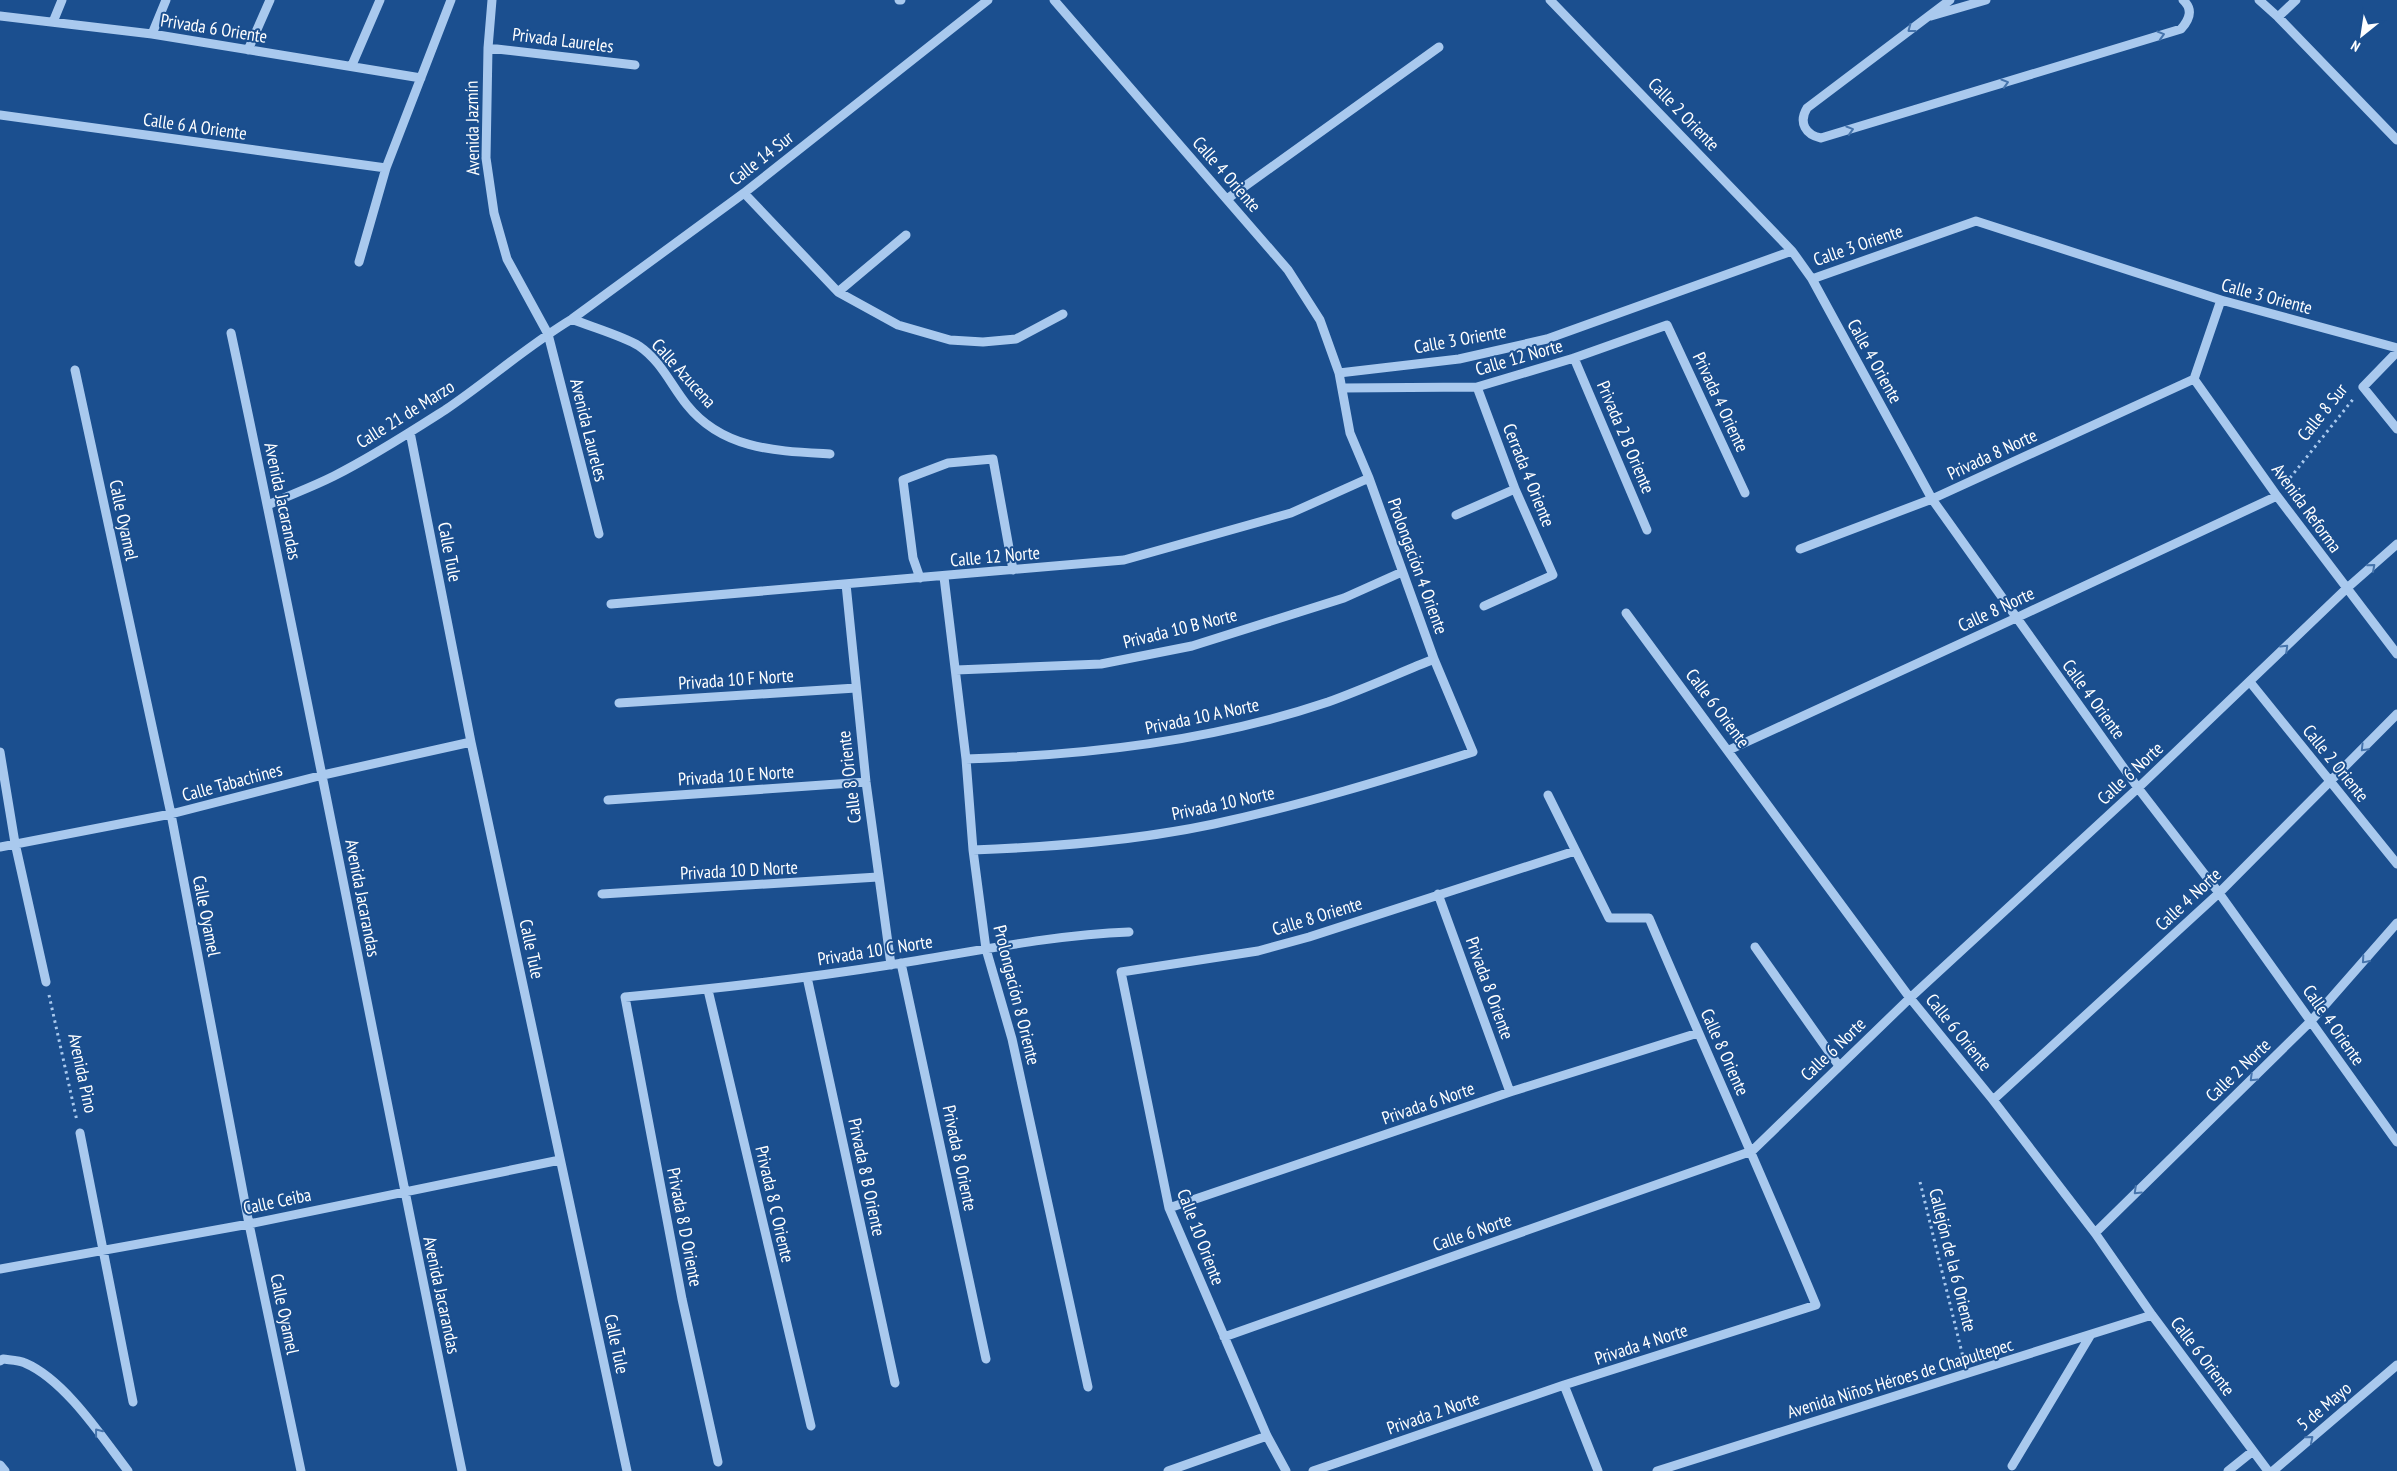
<svg xmlns="http://www.w3.org/2000/svg" width="2397" height="1471" font-family="'PT Sans Narrow',sans-serif">
	<style>
		.lines { fill: none; stroke-linecap: round; stroke-linejoin: round }
		.path { stroke: #a9c9ee; stroke-width: 3; stroke-dasharray: 2.5 4; stroke-linecap: butt }
		.minor { stroke: #a9c9ee; stroke-width: 9 }
		.oneway { stroke: #4674ac }
		.labels { text-anchor: middle; dominant-baseline: central; stroke-width: 4; stroke-linejoin: round; paint-order: stroke }
		.street-label { font-size: 18px; fill: #fff; stroke: #1b4f8f }
	</style>
	<rect width="100%" height="100%" fill="#1b4f8f"/>
	<g class="lines">
		<path class="path" d="M2286,483L2354,398
			M49,995L77,1121
			M1920,1182L1964,1361"/>
		<path class="minor" d="M492,0L488,48L486,158L494,213L507,259L548,334L599,534
			M899,0H901
			M1550,0L1792,251
			M1950,0L1807,108C1798,123 1806,135 1821,138L2181,29C2190,19 2193,9 2183,0
			M2259,0L2278,17L2397,140
			M0,16L152,34L421,78
			M1931,16L1986,0
			M2278,17L2296,0
			M53,22L62,0
			M152,34L166,0
			M488,48L635,65
			M248,50L270,0
			M352,65L380,0
			M0,115L386,168
			M744,193L838,292L906,235
			M1227,199L1439,47
			M359,262L386,168L451,0
			M1812,279L1976,221L2221,300L2397,348
			M838,292L898,325L950,340L983,342L1016,339L1063,314
			M572,319C591,327 623,336 639,346C661,361 671,385 687,405C723,450 777,451 830,454
			M231,333C312,711 383,1092 462,1471
			M2397,352L2363,387L2397,429
			M1574,358L1647,530
			M75,370L171,814L249,1224L301,1471
			M1339,373L1459,359L1547,339L1792,251L1812,279L1932,499L2138,788L2219,893L2397,1142
			M2194,379L2277,496L2397,654
			M2194,379L2221,300
			M1477,387L1515,489L1553,575L1484,606
			M1343,388L1477,387L1574,358L1667,325L1745,493
			M410,432L471,742L627,1471
			M268,505C290,495 312,487 334,476C372,457 409,433 445,410C488,381 527,346 572,319L744,193L988,0
			M1456,515L1515,489
			M1800,549L1932,499L2194,379
			M944,577L966,759L973,850L986,949L1012,1039L1088,1387
			M920,578L913,558L903,480L948,463L993,459L1013,570
			M846,584L866,782L891,965
			M611,604L1124,560L1291,513L1369,478
			M1626,613L1910,998L1993,1100L2095,1233L2152,1315L2268,1471
			M956,670L1101,664L1192,646L1344,598L1402,572
			M2250,682L2397,864
			M619,703L856,688
			M1729,750L2016,618L2277,496
			M0,752L15,843L46,982
			M966,759C1088,755 1212,741 1328,702C1364,689 1399,673 1434,659
			M608,800L866,782
			M0,847L171,814L323,775L471,742
			M973,850C1053,847 1134,841 1214,824C1302,805 1387,779 1473,752L1434,659L1369,478L1350,433L1339,373L1320,320L1288,270L1054,0
			M602,894L878,877
			M1438,894L1510,1092
			M1755,947L1839,1066
			M901,963L986,1359
			M807,977L895,1383
			M708,990L811,1426
			M1993,1100L2219,893L2397,714
			M80,1133L133,1402
			M1169,1208L1510,1092L1698,1033
			M2095,1233L2311,1021L2397,923
			M0,1269L249,1224L560,1160
			M1224,1337L1752,1151L1910,998L2138,788L2346,589L2397,544
			M0,1361L3,1359C10,1360 19,1360 25,1363C65,1380 102,1437 128,1471
			M1564,1385L1598,1471
			M718,1462L682,1299L625,997C713,989 801,979 889,965C968,953 1049,935 1129,932
			M0,1465L5,1471
			M2012,1466L2090,1336
			M1168,1471L1267,1436
			M1286,1471L1267,1436L1169,1208L1121,972L1258,951L1309,937L1575,851
			M1313,1471L1564,1385L1816,1305C1762,1175 1704,1047 1649,918H1609L1548,795
			M1657,1471L2152,1315
			M2228,1471L2253,1451
			M2273,1471L2397,1365"/>
	</g>
	<defs><path id="oneway-chevron" d="M-2-3.5L2.5 0L-2 3.5" fill="none" stroke-width="1.6" stroke-linecap="round" stroke-linejoin="round" transform="scale(1.25)"/></defs>
	<g class="oneway">
		<use href="#oneway-chevron" transform="translate(1911 29) rotate(143)"/>
		<use href="#oneway-chevron" transform="translate(2161 35) rotate(-17)"/>
		<use href="#oneway-chevron" transform="translate(2005 83) rotate(-17)"/>
		<use href="#oneway-chevron" transform="translate(1850 130) rotate(-17)"/>
		<use href="#oneway-chevron" transform="translate(2372 567) rotate(-41)"/>
		<use href="#oneway-chevron" transform="translate(2285 648) rotate(-44)"/>
		<use href="#oneway-chevron" transform="translate(2364 748) rotate(134)"/>
		<use href="#oneway-chevron" transform="translate(2365 960) rotate(131)"/>
		<use href="#oneway-chevron" transform="translate(2253 1078) rotate(136)"/>
		<use href="#oneway-chevron" transform="translate(2137 1191) rotate(136)"/>
		<use href="#oneway-chevron" transform="translate(98 1432) rotate(-128)"/>
		<use href="#oneway-chevron" transform="translate(2310 1439) rotate(-40)"/>
	</g>
	<g class="labels">
		<g class="street-label">
			<text transform="translate(214 28) rotate(9)">Privada 6 Oriente</text>
			<text transform="translate(563 40) rotate(7)">Privada Laureles</text>
			<text transform="translate(1684 114) rotate(46)">Calle 2 Oriente</text>
			<text transform="translate(195 126) rotate(8)">Calle 6 A Oriente</text>
			<text transform="translate(472 128) rotate(-91)">Avenida Jazmín</text>
			<text transform="translate(761 158) rotate(-38)">Calle 14 Sur</text>
			<text transform="translate(1227 174) rotate(49)">Calle 4 Oriente</text>
			<text transform="translate(1858 245) rotate(-19)">Calle 3 Oriente</text>
			<text transform="translate(2267 296) rotate(15)">Calle 3 Oriente</text>
			<text transform="translate(1460 339) rotate(-10)">Calle 3 Oriente</text>
			<text transform="translate(1519 357) rotate(-16)">Calle 12 Norte</text>
			<text transform="translate(1875 361) rotate(61)">Calle 4 Oriente</text>
			<text transform="translate(684 373) rotate(48)">Calle Azucena</text>
			<text transform="translate(1721 402) rotate(65)">Privada 4 Oriente</text>
			<text transform="translate(2322 412) rotate(-51)">Calle 8 Sur</text>
			<text transform="translate(405 414) rotate(-32)">Calle 21 de Marzo</text>
			<text transform="translate(589 430) rotate(76)">Avenida Laureles</text>
			<text transform="translate(1626 437) rotate(67)">Privada 2 B Oriente</text>
			<text transform="translate(1992 454) rotate(-25)">Privada 8 Norte</text>
			<text transform="translate(1529 475) rotate(68)">Cerrada 4 Oriente</text>
			<text transform="translate(283 501) rotate(78)">Avenida Jacarandas</text>
			<text transform="translate(2307 508) rotate(54)">Avenida Reforma</text>
			<text transform="translate(124 520) rotate(78)">Calle Oyamel</text>
			<text transform="translate(450 552) rotate(79)">Calle Tule</text>
			<text transform="translate(995 556) rotate(-5)">Calle 12 Norte</text>
			<text transform="translate(1418 566) rotate(70)">Prolongación 4 Oriente</text>
			<text transform="translate(1996 609) rotate(-25)">Calle 8 Norte</text>
			<text transform="translate(1180 628) rotate(-14)">Privada 10 B Norte</text>
			<text transform="translate(736 679) rotate(-4)">Privada 10 F Norte</text>
			<text transform="translate(2094 699) rotate(54)">Calle 4 Oriente</text>
			<text transform="translate(1718 708) rotate(53)">Calle 6 Oriente</text>
			<text transform="translate(1202 716) rotate(-12)">Privada 10 A Norte</text>
			<text transform="translate(2336 763) rotate(51)">Calle 2 Oriente</text>
			<text transform="translate(2130 773) rotate(-43)">Calle 6 Norte</text>
			<text transform="translate(736 775) rotate(-4)">Privada 10 E Norte</text>
			<text transform="translate(849 777) rotate(-97)">Calle 8 Oriente</text>
			<text transform="translate(232 782) rotate(-15)">Calle Tabachines</text>
			<text transform="translate(1223 803) rotate(-12)">Privada 10 Norte</text>
			<text transform="translate(739 870) rotate(-3)">Privada 10 D Norte</text>
			<text transform="translate(363 898) rotate(79)">Avenida Jacarandas</text>
			<text transform="translate(2188 899) rotate(-43)">Calle 4 Norte</text>
			<text transform="translate(207 916) rotate(79)">Calle Oyamel</text>
			<text transform="translate(1317 916) rotate(-17)">Calle 8 Oriente</text>
			<text transform="translate(532 949) rotate(78)">Calle Tule</text>
			<text transform="translate(875 950) rotate(-9)">Privada 10 C Norte</text>
			<text transform="translate(1490 988) rotate(70)">Privada 8 Oriente</text>
			<text transform="translate(1017 995) rotate(76)">Prolongación 8 Oriente</text>
			<text transform="translate(2334 1025) rotate(55)">Calle 4 Oriente</text>
			<text transform="translate(1959 1032) rotate(51)">Calle 6 Oriente</text>
			<text transform="translate(1833 1049) rotate(-44)">Calle 6 Norte</text>
			<text transform="translate(1725 1052) rotate(66)">Calle 8 Oriente</text>
			<text transform="translate(2238 1070) rotate(-44)">Calle 2 Norte</text>
			<text transform="translate(83 1073) rotate(78)">Avenida Pino</text>
			<text transform="translate(1428 1103) rotate(-19)">Privada 6 Norte</text>
			<text transform="translate(960 1158) rotate(78)">Privada 8 Oriente</text>
			<text transform="translate(867 1177) rotate(78)">Privada 8 B Oriente</text>
			<text transform="translate(277 1201) rotate(-12)">Calle Ceiba</text>
			<text transform="translate(775 1204) rotate(77)">Privada 8 C Oriente</text>
			<text transform="translate(685 1227) rotate(79)">Privada 8 D Oriente</text>
			<text transform="translate(1472 1232) rotate(-19)">Calle 6 Norte</text>
			<text transform="translate(1201 1237) rotate(69)">Calle 10 Oriente</text>
			<text transform="translate(1953 1260) rotate(76)">Callejón de la 6 Oriente</text>
			<text transform="translate(442 1295) rotate(78)">Avenida Jacarandas</text>
			<text transform="translate(285 1314) rotate(78)">Calle Oyamel</text>
			<text transform="translate(617 1344) rotate(78)">Calle Tule</text>
			<text transform="translate(1641 1344) rotate(-18)">Privada 4 Norte</text>
			<text transform="translate(2203 1356) rotate(53)">Calle 6 Oriente</text>
			<text transform="translate(1900 1378) rotate(-17)">Avenida Niños Héroes de Chapultepec</text>
			<text transform="translate(2324 1406) rotate(-40)">5 de Mayo</text>
			<text transform="translate(1433 1413) rotate(-19)">Privada 2 Norte</text>
		</g>
	</g>
	<g transform="translate(2362 35) rotate(210)" stroke="#1b4f8f" stroke-width="4" paint-order="stroke">
	<path d="M0-4L9 19L0 12L-9 19Z" fill="#ffffff"/>
	<text y="-8" font-size="14" font-weight="bold" text-anchor="middle" fill="#ffffff">N</text>
	</g>
</svg>
